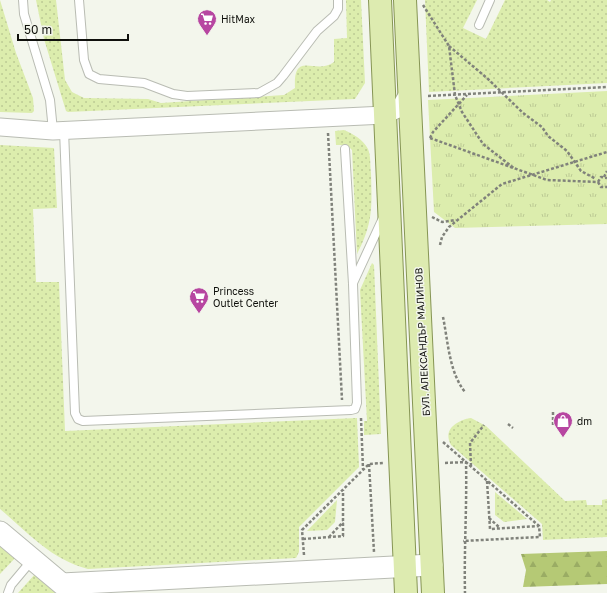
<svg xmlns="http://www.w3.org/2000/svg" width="607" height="593" font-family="'Golos Text',sans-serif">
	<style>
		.grass { fill: url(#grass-dots) }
		.forest { fill: url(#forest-firs) }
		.park { fill: url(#park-tufts) }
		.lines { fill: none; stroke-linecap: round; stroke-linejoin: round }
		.service-casing { stroke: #b9bcb3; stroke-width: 10 }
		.minor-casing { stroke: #b9bcb3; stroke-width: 19 }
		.tertiary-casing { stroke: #b9bcb3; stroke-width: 23 }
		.primary-casing { stroke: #869554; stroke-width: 24 }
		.path { stroke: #80827b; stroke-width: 2.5; stroke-dasharray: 3 2; stroke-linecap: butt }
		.service { stroke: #fff; stroke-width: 8 }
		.minor { stroke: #fff; stroke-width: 17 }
		.tertiary { stroke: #fff; stroke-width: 21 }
		.primary { stroke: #ddebb0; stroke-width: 22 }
		.labels { text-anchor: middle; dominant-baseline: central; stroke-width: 3; stroke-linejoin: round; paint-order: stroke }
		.poi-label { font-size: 10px; fill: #0f100c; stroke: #f3f6ec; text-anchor: start }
		.street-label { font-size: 10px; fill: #0f100c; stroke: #f3f6ec }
	</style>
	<defs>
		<pattern id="grass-dots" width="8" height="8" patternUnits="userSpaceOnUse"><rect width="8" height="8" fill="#dcedad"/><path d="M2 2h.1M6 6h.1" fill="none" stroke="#bcca94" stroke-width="1.8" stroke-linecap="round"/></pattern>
		<pattern id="forest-firs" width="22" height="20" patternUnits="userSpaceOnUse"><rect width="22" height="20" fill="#b5c975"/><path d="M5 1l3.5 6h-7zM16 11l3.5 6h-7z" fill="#9aac64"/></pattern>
		<pattern id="park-tufts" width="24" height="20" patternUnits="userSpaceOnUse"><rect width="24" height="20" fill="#dcedad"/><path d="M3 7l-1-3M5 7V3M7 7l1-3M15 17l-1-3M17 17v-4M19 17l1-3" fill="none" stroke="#bcca94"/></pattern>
	</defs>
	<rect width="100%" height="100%" fill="#f3f6ec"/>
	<path class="grass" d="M0,0L16,53L33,98L34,111L32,113L0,112Z
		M36,0H56L65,80L72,92L84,98L148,99L161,103L284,95L295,88C293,49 316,76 334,62V39L347,38L346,0H361L365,83L355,99L68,112L66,111L44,39Z
		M425,0H477L463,28L486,39L505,0H547L550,2L551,0H607V83L429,92Z
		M344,130C353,134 363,139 368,149C371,156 370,166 371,173C372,208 373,223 357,254L352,150L347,145H336L335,131Z
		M0,145L54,148L57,208L33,209L36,282H59L65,431L357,418L359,467L299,527V552L296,558L88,569C52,560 27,532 0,509Z
		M372,263L374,265L381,434L364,435V421H367L360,290Z
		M471,418L486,426L565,501L586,500L587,505H602V500L607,499V537L543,540L542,524L451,445C442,429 458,420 471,418Z
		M495,492L527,519L504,522L495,515Z
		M337,500L335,522L327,530L307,531Z
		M0,541L18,555L0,574Z
		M36,573L58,593H18Z"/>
	<path class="forest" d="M607,551V584L523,587L526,570L521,554Z"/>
	<path class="park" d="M607,91V224L455,228L434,212L428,100Z"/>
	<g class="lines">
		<g class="service-casing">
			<path id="service" d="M23,0L24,14L50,100L53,131
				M79,0L84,60L89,74L99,79L144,83L173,94L187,96L259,93L277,83L283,76L317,31L334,16L338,9V0
				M479,25L490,0
				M64,130L75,413L78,419L83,421L351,410L355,409L357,403L353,284L345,149
				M353,283L383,218
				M8,593L11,585L32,560"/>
		</g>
		<g class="minor-casing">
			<path id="minor" d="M0,127L53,131L385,115L400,108L409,92"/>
		</g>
		<g class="tertiary-casing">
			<path id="tertiary" d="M0,532L62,584L432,565"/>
		</g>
		<g class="primary-casing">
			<path id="primary" d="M380,0L406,593
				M405,0L433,593"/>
		</g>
		<path class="path" d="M423,5L449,46L455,95L462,112L483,144L515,169
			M449,46L488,79L523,113L542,127L548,136L567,151L581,171L596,179
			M428,96L607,87
			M328,133L342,400
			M430,138L547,180L598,182
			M430,138L433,132L467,95
			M604,177L607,171
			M598,182L601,187H607
			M598,182L601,177L607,178
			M432,217L442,222L456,220
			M440,245L442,237L449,227L502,184L607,152
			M443,317C448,341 449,372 465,392
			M553,412V426
			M361,418L363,469
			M508,424L513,428
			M578,425V426
			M443,442L539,526L540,537L463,541
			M445,463L466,462C467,506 464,549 465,593
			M369,464L374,552
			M471,466L470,443L484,425
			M487,481L490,529L539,526
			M489,518L500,528
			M329,537L343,522
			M303,539L343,536V490
			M304,555L302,530L369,464L383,463"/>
		<use href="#service" class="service"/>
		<use href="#minor" class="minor"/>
		<use href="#tertiary" class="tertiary"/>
		<use href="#primary" class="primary"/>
	</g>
	<defs>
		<g id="supermarket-pin" transform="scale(1)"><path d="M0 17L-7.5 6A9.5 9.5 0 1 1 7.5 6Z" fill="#b746a1" stroke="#f3f6ec"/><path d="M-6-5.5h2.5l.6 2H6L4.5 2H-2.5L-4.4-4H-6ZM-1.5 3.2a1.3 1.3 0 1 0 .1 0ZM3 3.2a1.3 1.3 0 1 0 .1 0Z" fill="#fff"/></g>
		<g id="shop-pin" transform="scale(1)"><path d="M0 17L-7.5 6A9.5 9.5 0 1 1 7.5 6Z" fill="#b746a1" stroke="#f3f6ec"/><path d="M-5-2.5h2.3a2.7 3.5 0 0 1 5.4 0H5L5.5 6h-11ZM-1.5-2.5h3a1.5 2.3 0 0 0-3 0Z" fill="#fff"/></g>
	</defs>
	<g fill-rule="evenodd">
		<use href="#supermarket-pin" x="207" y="19"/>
		<use href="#supermarket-pin" x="199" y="297"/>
		<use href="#shop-pin" x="563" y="421"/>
	</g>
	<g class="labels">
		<g class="poi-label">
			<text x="221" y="19">HitMax</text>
			<text x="213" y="291">Princess<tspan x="213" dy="12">Outlet Center</tspan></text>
			<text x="577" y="421">dm</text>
		</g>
		<g class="street-label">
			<text transform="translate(422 342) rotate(-93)">БУЛ. АЛЕКСАНДЪР МАЛИНОВ</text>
		</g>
	</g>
	<path d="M18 34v6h110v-6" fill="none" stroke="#0f100c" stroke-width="2"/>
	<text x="24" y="34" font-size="12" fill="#0f100c" stroke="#f3f6ec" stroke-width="3" paint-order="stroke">50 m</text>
</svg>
